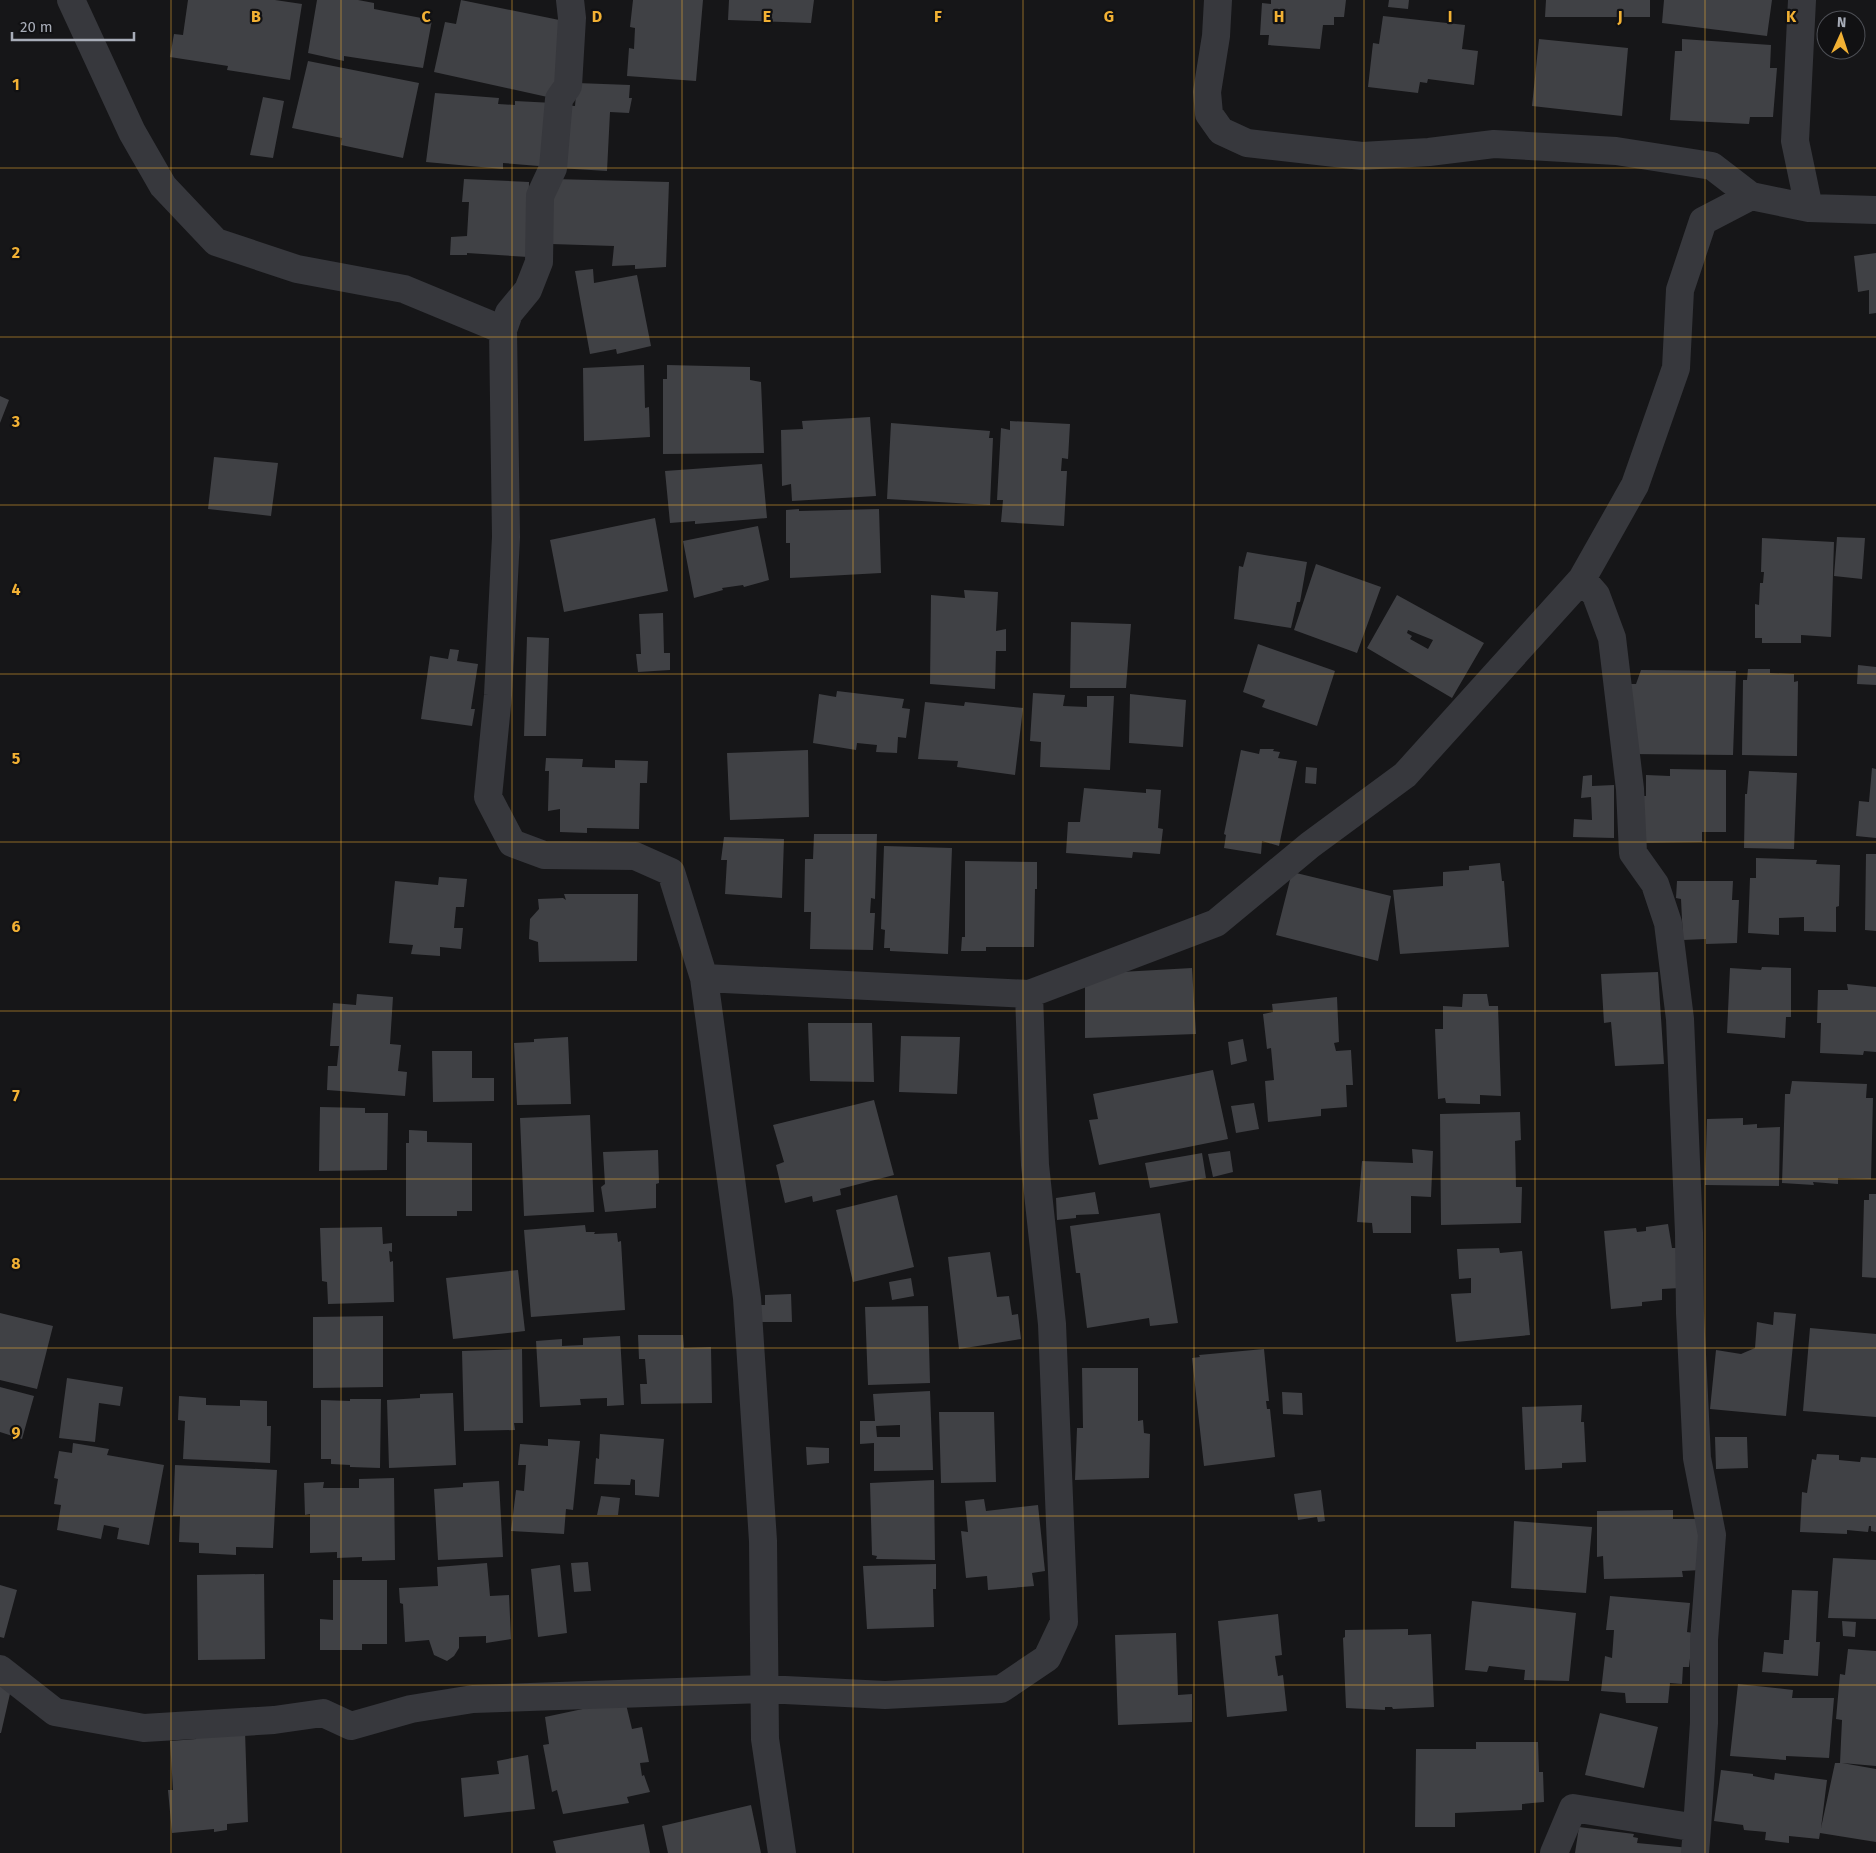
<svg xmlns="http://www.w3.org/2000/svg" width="1876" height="1853" font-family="'Fira Sans',sans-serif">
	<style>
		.building { fill: #404145; fill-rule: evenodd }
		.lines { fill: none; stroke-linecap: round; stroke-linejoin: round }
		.minor { stroke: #37383d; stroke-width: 28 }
		.grid { fill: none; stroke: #f2b134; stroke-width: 1; stroke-opacity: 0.55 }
		.grid-label { font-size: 16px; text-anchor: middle; font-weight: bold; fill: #f2b134; stroke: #111113; stroke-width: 4.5; stroke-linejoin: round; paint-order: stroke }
	</style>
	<rect width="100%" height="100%" fill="#161618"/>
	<path class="building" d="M188,0H275L302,4L290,80L227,70L228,66L170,57L174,34L183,35Z
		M317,0H358L374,3V9L432,20L423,68L344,56V61L308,53Z
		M461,0L569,22L552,98L434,72L445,22L456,24Z
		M633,0H703L696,81L627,76L629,48L634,49L635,28L630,27Z
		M729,0H814L811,23L728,20Z
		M1271,0H1346L1344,17H1334V25H1323L1320,49L1268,45L1269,35H1260L1262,3L1271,4Z
		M1389,0H1409L1408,9L1388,7Z
		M1546,0H1650V17H1545Z
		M1664,0H1772L1767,36L1662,23Z
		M1383,16L1465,25L1462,49L1478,51L1474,85L1428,79L1427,83L1420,82L1418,93L1368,87L1373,43L1379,44Z
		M1539,39L1628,48L1622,116L1532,106Z
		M1682,39L1771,45L1770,68H1777L1773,117H1750L1749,124L1670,120L1675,51H1682Z
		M308,61L419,83L403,158L341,145L342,138L292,128Z
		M577,83L630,85L629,98H632L629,113L610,112L607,171L558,168L560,105L575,106Z
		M435,93L499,98L498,104L515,105V101L554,103L551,167L503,163V169L426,162Z
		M263,97L284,101L273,158L250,155Z
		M464,179L529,182L528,257L467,253V255H450L451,237L467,236L469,202H462Z
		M554,179L669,182L666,267L635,269V265L612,266L614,246L551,244Z
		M1876,253V313L1869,314V290L1858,292L1854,256Z
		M593,269L594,283L637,275L651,346L617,354L616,349L590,354L575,271Z
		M644,365L645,408L649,407L650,437L584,441L583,368Z
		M667,365L750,367V380L761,382L764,453L663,454V379H667Z
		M0,396L9,400L0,423Z
		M870,417L876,496L792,501L791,484L782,486L781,430L803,429L802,421Z
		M1010,421L1070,424L1068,459L1062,458L1061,471H1067L1064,526L1001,522L1003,500H997L1001,428L1010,430Z
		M891,423L990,431L989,438H993L990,505L887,499Z
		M214,457L278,463L271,516L208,509Z
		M762,464L767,518L695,524V521L670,523L665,471Z
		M799,509V511L879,509L881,573L790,578V543H786V510Z
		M655,518L668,591L564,612L550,540Z
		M758,526L769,580L744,587L743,585L722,588L723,590L694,598L683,541Z
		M1837,537L1865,538L1862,579L1834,576Z
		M1762,538L1834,542L1831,637L1801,635V643H1762V638H1755V604L1759,605L1760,583H1763L1764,572H1761Z
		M1247,552L1307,562L1300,602H1297L1291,628L1234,619L1239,566L1243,567Z
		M1316,564L1381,587L1357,653L1294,630Z
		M964,590L998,592L996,631L1006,629V651H996L995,689L930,684L931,595L965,598Z
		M1397,595L1484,643L1452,698L1367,648ZM1408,630L1433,640L1428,649L1410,639L1412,636L1407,633Z
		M663,613L664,653H670V670L638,672L636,654H641L639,614Z
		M1071,622L1131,624L1126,688H1070Z
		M527,637L549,638L546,736H524Z
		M1258,644L1335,671L1317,726L1262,707L1265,700L1243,692Z
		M450,649L459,650L457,661L478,664L471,709H475L472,726L421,719L430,656L448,659Z
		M1858,665L1876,667V685L1857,684Z
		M1748,669H1770V673L1794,674V682L1798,681L1797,756L1742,755L1743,680H1747Z
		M1641,670L1736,671L1733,755L1628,754L1631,684H1636Z
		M837,691L904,699L902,708L910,709L906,738L898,737L897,753L876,752L877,745L857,743L856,750L813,743L819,694L836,697Z
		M1033,693L1065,695L1063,706L1087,707V696H1114L1110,770L1040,767L1041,742L1030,741Z
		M1130,694L1186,700L1183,747L1129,743Z
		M925,702L964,706L965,702L1023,708L1015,775L957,767L958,761L918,759Z
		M1260,749H1274L1273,751L1280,752L1278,758L1297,761L1279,846L1262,841L1261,854L1224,848L1226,835L1224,834L1241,750L1259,754Z
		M808,750L809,817L730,820L727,753Z
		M546,758L583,759L582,767L615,768V760L648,761L647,783H640L639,829L587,828V833L560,832V809L548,811L549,771H545Z
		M1306,767L1317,768L1316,784L1305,783Z
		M1872,768L1876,769V838L1856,836L1859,801L1869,802Z
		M1670,769L1726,770V832H1702V842L1638,843V796H1646V775L1670,776Z
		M1749,771L1797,773L1794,849L1744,848L1745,794H1747Z
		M1592,775V786L1614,785V838L1573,837L1574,819L1592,820L1591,797L1581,798L1583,776Z
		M1084,788L1146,793V789L1161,790L1158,828L1163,829L1160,854L1133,852L1132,858L1066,853L1068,822H1080Z
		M814,834H877L875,899L871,898L870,913H875L873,950L810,949L811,912H804L805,859H813Z
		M724,837L784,839L782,898L725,894L727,860H721Z
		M884,846L952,848L948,954L890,951V948H884L885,930L881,929Z
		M1866,854H1876V931L1865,930Z
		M1756,858L1817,860L1816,864L1840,865L1839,906L1836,907V932L1804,931V917L1779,918V935L1748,933L1750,878H1756Z
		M965,861L1037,862V889H1035L1034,947H986V951H961L962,937H965Z
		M1500,863L1502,881H1504L1509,947L1400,954L1393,890L1443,886V872L1469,870V866Z
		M1292,872L1391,896L1378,961L1276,935Z
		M439,877L467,879L464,907H456L454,928H463L461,949L440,947V956L411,954L413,945L389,943L395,881L438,885Z
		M1677,881H1733L1732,900H1739L1737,943L1706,944V939L1683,940L1681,899L1676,898Z
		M564,894H638L637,961L539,962L538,942L529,939L530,919L539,909L538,899L563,898L566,900Z
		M1762,967L1791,968V1017H1786L1785,1038L1727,1033L1730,968L1761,970Z
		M1192,968L1196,1034L1085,1038V974Z
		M1658,972L1664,1064L1615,1066L1611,1022L1604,1023L1601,974Z
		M1847,984L1876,987V1052L1864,1051L1863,1055L1820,1053L1821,1023H1817L1818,990H1848Z
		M357,994L393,997L390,1044L401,1045L398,1071L407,1072L405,1096L327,1090L328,1066H337L339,1046H330L333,1003L356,1005Z
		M1463,994H1487L1489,1006H1498L1501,1096L1480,1095V1104L1446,1103L1445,1098L1438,1099L1435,1029H1443V1006L1462,1007Z
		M1337,997L1339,1042L1334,1043L1336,1051L1351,1050L1353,1085H1346L1347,1107L1321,1109V1116L1268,1122L1265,1081L1274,1080L1271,1048L1267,1049L1263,1014L1273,1012L1272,1004Z
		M808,1023H872L874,1082L810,1081Z
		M901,1036L960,1037L957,1094L899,1092Z
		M568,1037L571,1104L517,1105L514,1043L534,1042V1039Z
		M1243,1039L1247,1061L1231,1065L1228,1042Z
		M432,1051H472V1078H494V1101L433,1102Z
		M1213,1070L1228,1139L1099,1165L1089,1120L1098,1119L1093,1094Z
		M1792,1081L1867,1084L1866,1098H1873L1871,1179L1838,1178V1184L1813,1182L1814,1185L1782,1183L1785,1094H1790Z
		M874,1100L894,1175L840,1189L841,1195L813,1202L812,1196L785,1203L776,1165L784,1162L773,1125Z
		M1254,1103L1259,1129L1236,1133L1231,1106Z
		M320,1107L365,1108V1113H388L387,1170L319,1171Z
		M1520,1112L1521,1140L1515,1141L1516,1187H1522L1521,1223L1441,1225L1440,1114Z
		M590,1115L594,1212L524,1216L520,1118Z
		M1743,1118V1125L1757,1124V1128L1780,1127L1779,1186L1705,1185L1707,1119Z
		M409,1130L427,1131V1142L472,1143V1211H457V1216H406V1143H409Z
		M1412,1149L1433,1151L1431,1197L1411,1196V1233H1373L1372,1223L1357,1222L1362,1161L1413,1163Z
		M658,1150L659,1183L656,1184V1208L605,1212L601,1187L605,1184L603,1152Z
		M1230,1151L1233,1172L1213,1177L1208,1154Z
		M1202,1153L1206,1178L1150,1188L1145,1163Z
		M1095,1192L1099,1214L1076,1215V1218L1057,1220L1056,1198Z
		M1869,1194H1876V1278L1862,1277L1864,1200H1869Z
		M897,1195L914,1267L853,1282L836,1210Z
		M1160,1213L1178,1323L1150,1326L1149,1318L1087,1328L1080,1273H1076L1070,1226Z
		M1668,1224L1672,1248H1677L1680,1288L1662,1289V1300L1642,1302V1306L1611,1309L1604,1231L1636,1228L1637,1232L1646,1231V1227Z
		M585,1225L586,1232H595L594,1234L617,1233L618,1242L621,1241L625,1310L531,1317L524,1230Z
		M382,1227L383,1244L392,1243V1252L389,1251L390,1262L393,1261L394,1302L328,1304L327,1282L322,1281L320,1228Z
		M1499,1248L1500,1253L1522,1251L1530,1335L1456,1342L1451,1294L1471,1293V1278L1459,1279L1457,1249Z
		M990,1252L997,1297L1009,1296L1012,1315L1018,1314L1021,1339L959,1349L948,1257Z
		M518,1270L525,1331L453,1339L446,1278Z
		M911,1278L914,1296L892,1300L889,1282Z
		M791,1294L792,1322H756L755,1305H765V1295Z
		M928,1306L930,1383L868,1385L865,1307Z
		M1774,1312L1796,1314L1786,1416L1710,1409L1716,1350L1741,1354L1755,1348L1757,1322L1773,1325Z
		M0,1313L53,1326L37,1389L0,1380Z
		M383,1316V1387L313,1388V1317Z
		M1810,1328L1876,1334V1417L1803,1411Z
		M638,1335H683L684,1348L711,1347L712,1403L641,1404L640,1384H647L645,1359H639Z
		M620,1336L624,1405L607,1406V1398L580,1399L581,1405L540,1407L536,1341L562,1339V1346L583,1345V1338Z
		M522,1349L523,1423H514L515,1430L464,1431L462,1351Z
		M1264,1349L1269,1401H1266L1267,1409H1270L1275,1457L1204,1466L1192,1358L1200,1357L1199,1355Z
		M1082,1368H1138V1421L1143,1420L1144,1433L1150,1434L1149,1478L1075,1480L1077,1428H1083Z
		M67,1378L123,1387L120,1406L99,1403L95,1442L59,1438Z
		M0,1387L34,1396L22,1439L0,1432Z
		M930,1391L933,1470L874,1471V1443L860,1444V1421H875L873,1394ZM900,1425V1437H877L876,1426Z
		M1282,1392L1302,1393L1303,1415L1283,1414Z
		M453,1393L456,1465L389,1468L387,1400L420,1398V1394Z
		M179,1396L206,1398V1405L240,1406V1400L267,1401V1426H271L270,1463L183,1459L185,1421L178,1420Z
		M350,1399H381L380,1468L350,1467V1465L331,1464V1459H321V1400L350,1401Z
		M1582,1405L1581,1422H1584L1586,1462L1562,1463V1468L1525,1470L1522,1407Z
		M939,1412H994L996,1482L941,1483Z
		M600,1434L664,1439L659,1497L635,1495V1480L631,1479L630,1485L594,1484L596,1458L599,1459Z
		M1715,1437H1747L1748,1468L1716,1469Z
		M548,1439L580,1441L573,1510L566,1509L564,1534L511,1531L516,1490L524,1491L526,1465H518L520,1444L548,1446Z
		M73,1443L109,1449L107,1455L164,1465L149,1545L117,1539L119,1528L104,1525L101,1539L57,1530L61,1505L54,1504L58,1479L54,1478L59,1451L72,1453Z
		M806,1447L829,1448V1463L807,1465Z
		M1817,1454L1839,1455V1460L1860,1462L1861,1457L1876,1458V1532L1871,1531V1526H1869L1868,1532L1847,1530V1534L1800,1532L1802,1492L1807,1493L1812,1459L1816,1460Z
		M175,1465L277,1470L273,1548L236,1547V1555L199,1553V1543L179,1542L180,1516H173Z
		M394,1478L395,1560L362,1561V1557L337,1558V1552L310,1553V1514L305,1515L304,1483L324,1482L323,1488H359V1479Z
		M934,1480L935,1560L876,1559L877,1556L872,1555L870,1483Z
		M499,1481L503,1557L438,1560L434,1489L463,1487V1483Z
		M1321,1490L1325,1521L1318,1522L1317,1517L1298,1520L1294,1494Z
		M601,1496L620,1498L618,1515H597Z
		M984,1499L986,1511L1038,1505L1045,1571L1032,1573L1034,1586L988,1590L987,1576L966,1578L961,1531L968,1532L965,1501Z
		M1673,1510V1519H1704L1702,1570L1682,1571L1683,1577L1604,1579L1603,1556L1597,1557V1511Z
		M1514,1521L1592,1527L1586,1593L1511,1588Z
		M1833,1558L1876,1560V1619L1828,1618Z
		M588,1562L591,1591L574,1592L571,1563Z
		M487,1563L490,1596L509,1595L511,1639L486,1643V1636L459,1637V1648L454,1656L447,1661L434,1655L429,1640L405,1642L403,1604L400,1603L399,1588L438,1586L437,1567Z
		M936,1564V1589H933L934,1627L867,1629L863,1566Z
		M560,1565L567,1633L538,1637L531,1569Z
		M264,1574L265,1659L198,1660L197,1575Z
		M333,1580H387V1644H362V1650H320V1619L333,1620Z
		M0,1585L17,1590L4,1638L0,1637Z
		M1792,1590L1818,1591L1816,1642H1820L1818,1676L1762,1672L1764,1652L1783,1654L1784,1640H1789Z
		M1610,1596L1690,1603L1687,1632L1693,1633L1689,1667H1683L1682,1684L1670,1683L1668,1703H1626L1625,1693L1601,1691L1605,1656L1612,1658L1614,1630H1606Z
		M1472,1601L1576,1613L1569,1681L1524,1680L1525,1670L1489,1666L1487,1672L1465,1670Z
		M1278,1614L1282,1655L1275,1656L1278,1676L1283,1675L1287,1711L1227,1717L1218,1621Z
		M1842,1621L1856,1622L1855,1637L1843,1636Z
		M1408,1629V1635L1431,1634L1434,1707L1393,1709L1392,1707H1385V1710L1346,1708L1343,1638L1345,1637V1630Z
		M1176,1633L1178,1695L1192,1694V1722L1118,1725L1115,1635Z
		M1848,1649L1876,1651V1766L1842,1763L1876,1769V1842L1820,1833L1819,1839L1789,1836V1843L1765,1840L1766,1832L1744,1830L1743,1825L1714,1821L1721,1770L1753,1774V1776L1774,1780L1775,1773L1827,1780L1821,1828L1835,1763H1840L1842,1720L1836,1719L1840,1674L1845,1675Z
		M0,1682L12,1685L1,1733H0Z
		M1738,1684L1793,1690L1792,1698H1834L1829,1758L1786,1756V1760L1730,1756Z
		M625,1700L632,1729L642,1727L649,1762L640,1763L642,1776L644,1775L650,1792L627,1797L629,1803L563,1814L557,1790L552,1792L543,1745L549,1744L545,1717Z
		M1600,1713L1658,1727L1644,1788L1585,1775Z
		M245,1731L248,1822L227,1824V1830L214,1832V1829L172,1833L168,1790H173L170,1741L196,1739L195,1732Z
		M1476,1742H1538L1539,1772H1543L1544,1802L1522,1804V1810L1455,1813V1827H1415L1416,1749H1476Z
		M528,1755L535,1809L464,1817L461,1778L499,1774L497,1761Z
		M751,1805L761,1853H668L662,1826Z
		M644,1824L650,1853H556L553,1841Z
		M1579,1827L1634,1834L1633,1837L1638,1838L1637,1843L1690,1848L1689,1853H1575Z"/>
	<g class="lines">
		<path class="minor" d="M71,0L132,132L163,186L216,242L297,269L404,289L503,330L506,537L498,695L488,797L512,843L544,855L635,856L671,872L704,978L747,1298L763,1541L765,1739L782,1853
			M1218,0L1216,36L1207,92L1209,114L1221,131L1247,143L1362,156L1429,152L1494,144L1616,151L1712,166L1751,196
			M1802,0L1795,141L1809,208
			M503,330L509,313L528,290L539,262L540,196L553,168L559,99L568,86L572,18L570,0
			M704,978L1029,994L1216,923L1310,845L1405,775L1582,579L1635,485L1676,368L1680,290L1703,221L1751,196L1809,208L1876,210
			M0,1669L55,1712L144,1728L274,1720L323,1713L351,1726L411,1709L473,1699L765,1689L885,1695L1001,1689L1047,1658L1064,1622L1052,1324L1035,1165L1029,994
			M1554,1853L1573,1808L1697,1828L1704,1723V1640L1712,1535L1697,1458L1690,1313L1689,1233L1680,1019L1668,923L1655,884L1633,853L1630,789L1612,638L1596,595L1582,579
			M1695,1853L1697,1828"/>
	</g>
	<path class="grid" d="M171,0V1853M341,0V1853M512,0V1853M682,0V1853M853,0V1853M1023,0V1853M1194,0V1853M1364,0V1853M1535,0V1853M1705,0V1853M0,168H1876M0,337H1876M0,505H1876M0,674H1876M0,842H1876M0,1011H1876M0,1179H1876M0,1348H1876M0,1516H1876M0,1685H1876"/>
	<g class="grid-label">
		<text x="256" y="22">B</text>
		<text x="426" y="22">C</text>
		<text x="597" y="22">D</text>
		<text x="767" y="22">E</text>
		<text x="938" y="22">F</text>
		<text x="1109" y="22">G</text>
		<text x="1279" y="22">H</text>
		<text x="1450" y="22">I</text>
		<text x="1620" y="22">J</text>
		<text x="1791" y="22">K</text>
		<text x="16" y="90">1</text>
		<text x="16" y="258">2</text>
		<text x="16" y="427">3</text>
		<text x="16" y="595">4</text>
		<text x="16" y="764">5</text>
		<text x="16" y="932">6</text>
		<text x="16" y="1101">7</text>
		<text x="16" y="1269">8</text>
		<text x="16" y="1438">9</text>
	</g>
	<g transform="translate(1841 35) rotate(3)"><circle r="24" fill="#111113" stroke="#4d4f55"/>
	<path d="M0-4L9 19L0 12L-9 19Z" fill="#f2b134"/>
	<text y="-8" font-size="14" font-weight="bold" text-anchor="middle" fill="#a8adb8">N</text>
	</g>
	<path d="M12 32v8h122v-8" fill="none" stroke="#a8adb8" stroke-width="2.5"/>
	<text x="20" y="32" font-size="15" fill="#a8adb8" stroke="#111113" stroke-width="4" paint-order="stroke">20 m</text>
</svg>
